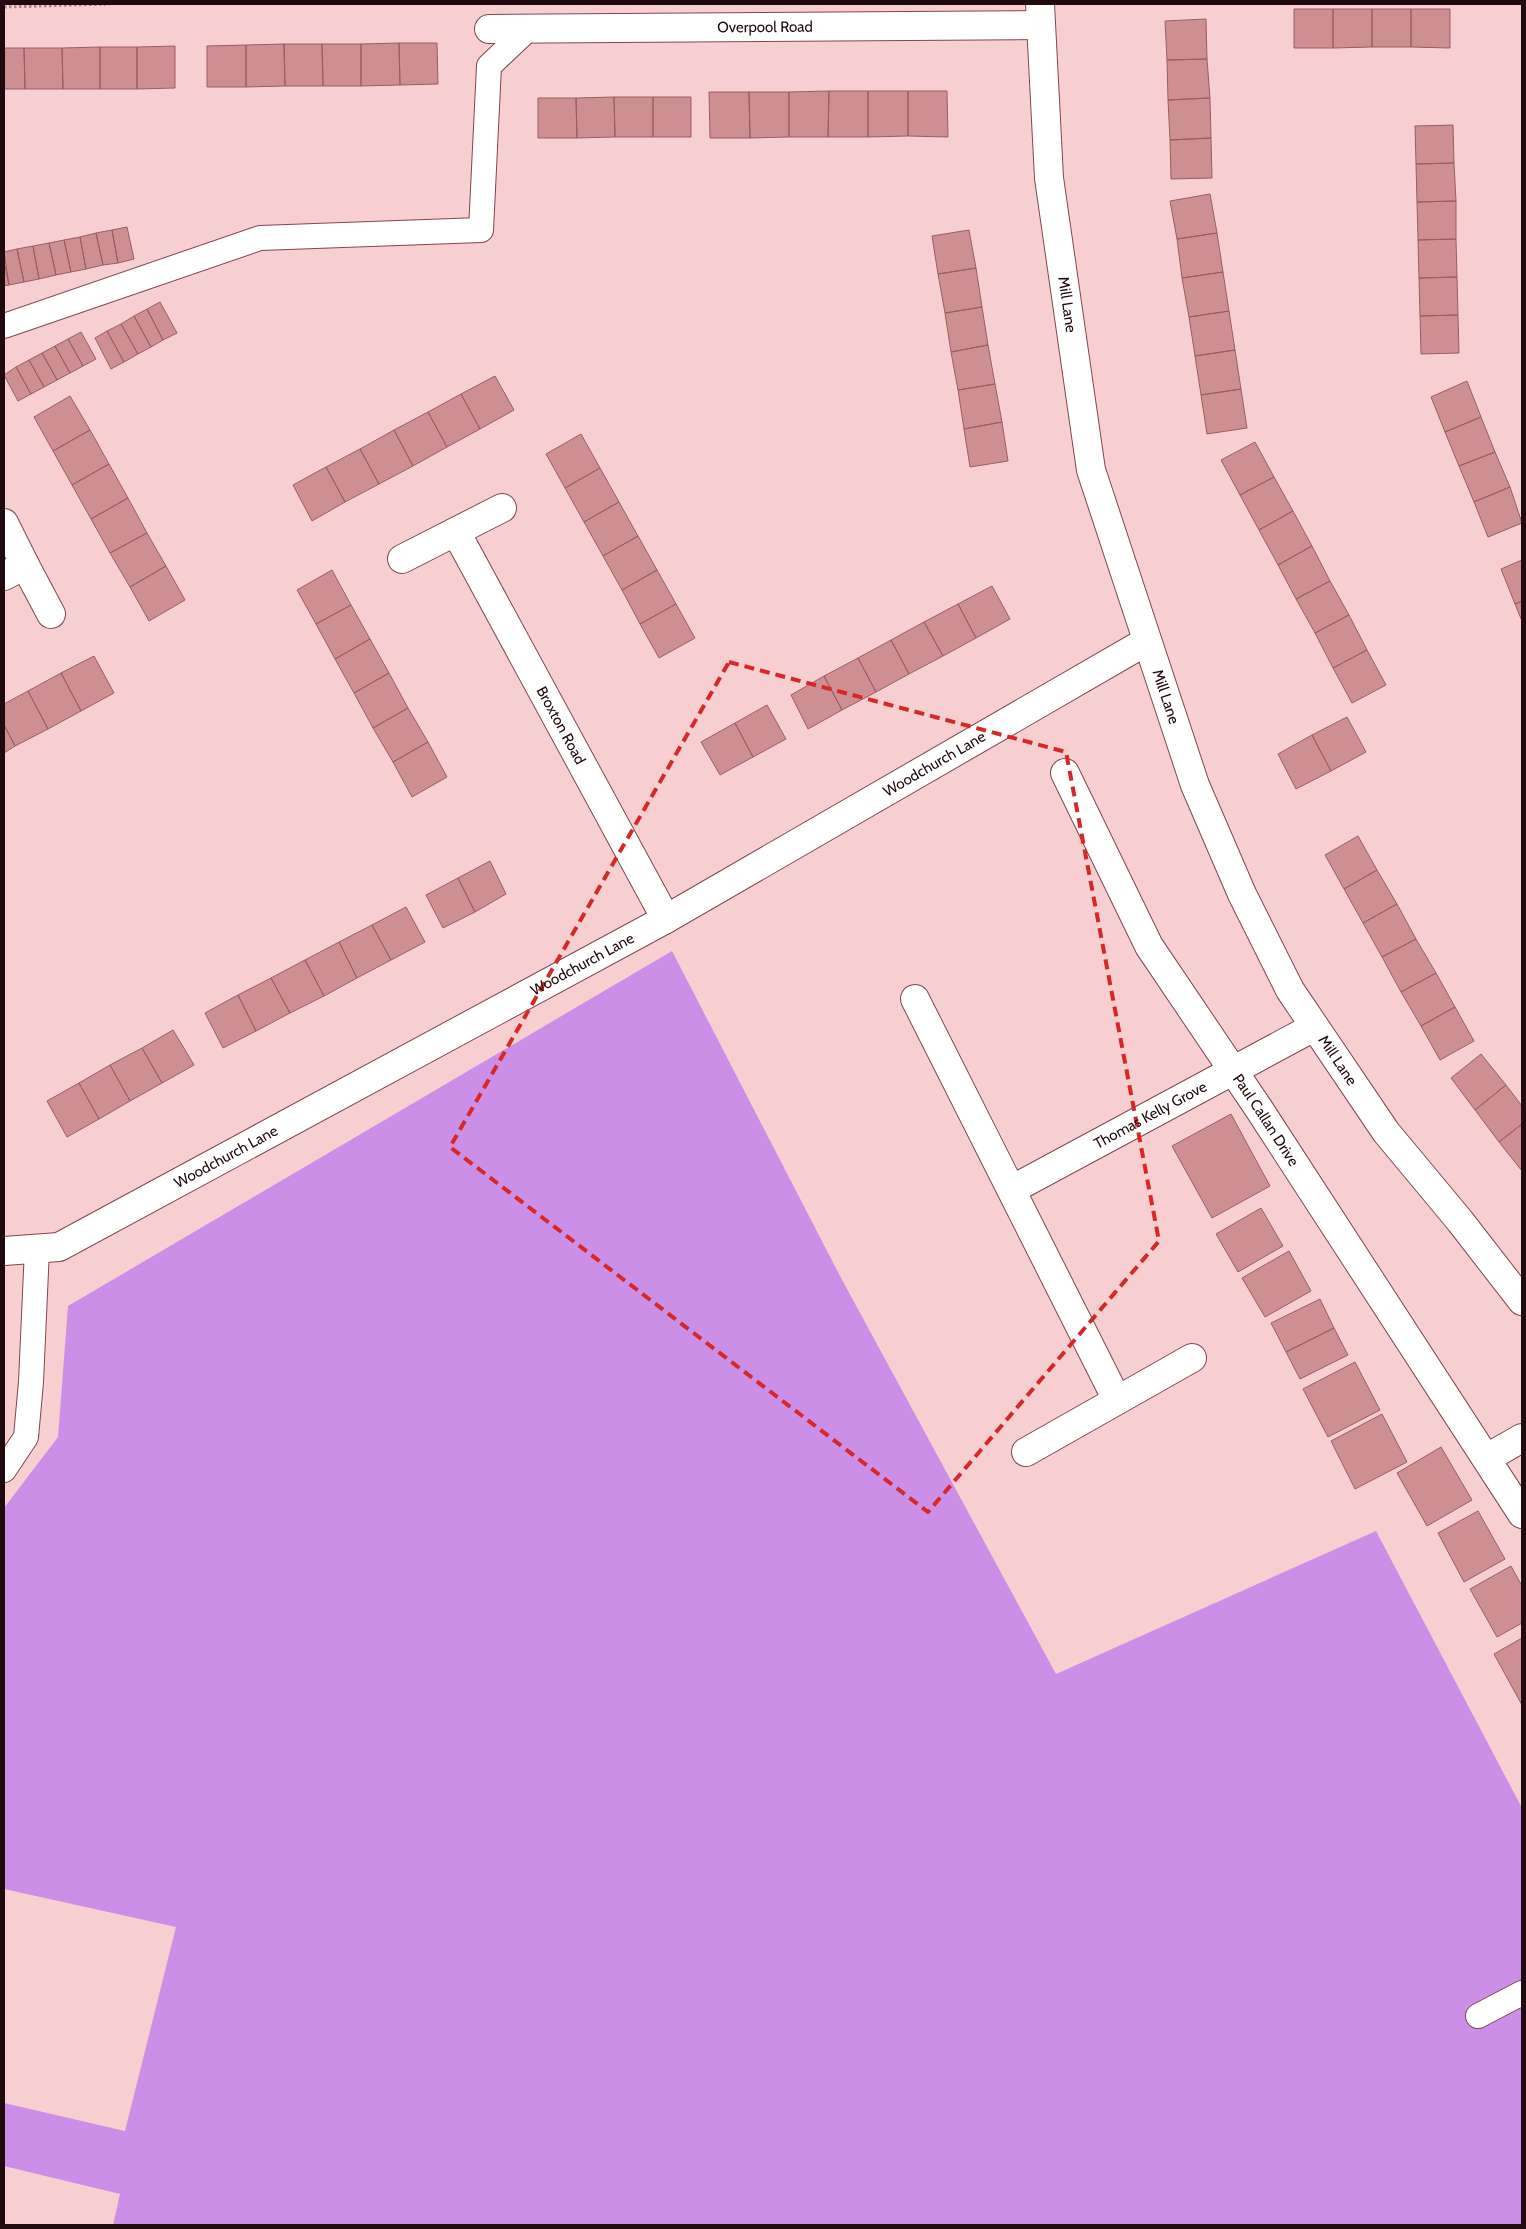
<svg xmlns="http://www.w3.org/2000/svg" width="1526" height="2229" font-family="Cabin,sans-serif">
	<style>
		.green { fill: #cc8fe8 }
		.building { fill: #ce8f93; stroke: #995e63 }
		.lines { fill: none; stroke-linecap: round; stroke-linejoin: round }
		.service-casing { stroke: #80484d; stroke-width: 26 }
		.minor-casing { stroke: #80484d; stroke-width: 30 }
		.path { stroke: #a88689; stroke-width: 3; stroke-dasharray: 2.5 2.5; stroke-linecap: butt }
		.service { stroke: #fff; stroke-width: 24 }
		.minor { stroke: #fff; stroke-width: 28 }
		.marked { fill: none; stroke: #d62828; stroke-width: 4; stroke-dasharray: 10 6; stroke-linejoin: round }
		.labels { text-anchor: middle; dominant-baseline: central; stroke-width: 5; stroke-linejoin: round; paint-order: stroke }
		.street-label { font-size: 15px; fill: #200a0d; stroke: #fce1e2 }
	</style>
	<rect width="100%" height="100%" fill="#f8cfd1"/>
	<path class="green" d="M672,951L840,1276L1056,1674L1376,1531L1522,1808V2225H113L120,2194L4,2166V2103L125,2131L176,1927L4,1889V1508L58,1437L68,1306Z"/>
	<path class="building" d="M1294,9H1333V48H1294Z
		M1333,9H1372V47L1333,48Z
		M1372,9H1411V47H1372Z
		M1411,9H1450V48L1411,47Z
		M1206,19L1207,59L1167,60L1165,21Z
		M399,43L400,85L361,86V44Z
		M399,43H437L438,84L400,85Z
		M284,44H322L323,86H285Z
		M284,44L285,86L246,87V45Z
		M322,44H361V86H323Z
		M246,45V87H207V46Z
		M175,46V88L137,89V47Z
		M100,47H137V89H100Z
		M100,47V89H63L62,48Z
		M4,48H24L25,89H4Z
		M24,48H62L63,89H25Z
		M1207,59L1210,98L1168,100L1167,60Z
		M829,91H868V137H828Z
		M829,91L828,137H789V92Z
		M868,91H908V136L868,137Z
		M908,91H947L948,137L908,136Z
		M709,92H749L750,138H710Z
		M749,92H789V137L750,138Z
		M614,97L615,137L577,138L576,98Z
		M614,97H653V137H615Z
		M653,97H691V137H653Z
		M538,98H576L577,138H538Z
		M1210,98L1211,138L1170,140L1168,100Z
		M1453,125L1454,163L1416,164L1415,126Z
		M1211,138L1212,178L1171,179L1170,140Z
		M1454,163L1456,201L1417,202L1416,164Z
		M1210,194L1217,233L1177,239L1170,201Z
		M1456,201V239L1418,240L1417,202Z
		M127,227L134,259L118,263L112,230Z
		M112,230L118,263L103,265L96,233Z
		M969,230L976,268L938,274L932,236Z
		M96,233L103,265L86,269L80,237Z
		M1217,233L1223,272L1182,278L1177,239Z
		M80,237L86,269L71,272L64,240Z
		M1456,239L1457,277L1419,278L1418,240Z
		M64,240L71,272L56,275L49,243Z
		M49,243L56,275L39,279L33,246Z
		M33,246L39,279L24,282L17,249Z
		M17,249L24,282L9,285L4,252Z
		M4,261L9,285L4,286Z
		M976,268L982,307L945,313L938,274Z
		M1223,272L1229,311L1189,317L1182,278Z
		M1457,277L1458,315L1420,316L1419,278Z
		M160,302L177,333L163,340L147,309Z
		M982,307L988,345L951,352L945,313Z
		M147,309L163,340L151,347L134,316Z
		M1229,311L1235,350L1195,356L1189,317Z
		M1458,315L1459,353L1421,354L1420,316Z
		M134,316L151,347L138,354L121,324Z
		M121,324L138,354L124,362L107,331Z
		M107,331L124,362L111,369L95,338Z
		M81,332L96,359L83,366L68,339Z
		M68,339L83,366L70,373L55,346Z
		M988,345L995,384L958,390L951,352Z
		M55,346L70,373L57,380L42,353Z
		M1235,350L1241,389L1201,395L1195,356Z
		M42,353L57,380L44,387L29,360Z
		M29,360L44,387L31,394L16,367Z
		M16,367L31,394L18,401L4,375Z
		M495,376L514,410L480,429L461,394Z
		M1467,381L1481,417L1445,432L1431,397Z
		M995,384L1002,422L964,429L958,390Z
		M1241,389L1247,428L1207,434L1201,395Z
		M461,394L480,429L447,447L428,412Z
		M70,396L90,430L53,451L34,417Z
		M428,412L447,447L413,466L394,430Z
		M1481,417L1495,452L1459,466L1445,432Z
		M1002,422L1008,461L970,467L964,429Z
		M90,430L109,464L72,485L53,451Z
		M394,430L413,466L379,484L360,449Z
		M581,434L600,468L565,488L546,454Z
		M1255,442L1274,477L1240,495L1221,460Z
		M360,449L379,484L345,502L326,467Z
		M1495,452L1510,487L1474,502L1459,466Z
		M109,464L128,498L91,519L72,485Z
		M326,467L345,502L312,521L293,485Z
		M600,468L619,502L584,522L565,488Z
		M1274,477L1293,511L1259,530L1240,495Z
		M1510,487L1522,523L1488,537L1474,502Z
		M128,498L147,533L110,553L91,519Z
		M619,502L638,536L603,556L584,522Z
		M1293,511L1312,546L1278,565L1259,530Z
		M147,533L166,566L130,587L110,553Z
		M638,536L657,570L622,590L603,556Z
		M1312,546L1330,581L1296,599L1278,565Z
		M1522,560V601L1515,604L1501,569Z
		M166,566L185,600L149,621L130,587Z
		M332,570L351,605L316,624L297,590Z
		M657,570L676,604L640,624L622,590Z
		M1330,581L1349,615L1315,633L1296,599Z
		M992,586L1010,619L976,638L958,604Z
		M1522,601V621L1515,604Z
		M676,604L695,638L659,658L640,624Z
		M958,604L976,638L943,656L924,622Z
		M351,605L370,639L335,659L316,624Z
		M1349,615L1367,650L1333,668L1315,633Z
		M924,622L943,656L909,674L891,640Z
		M370,639L389,673L354,693L335,659Z
		M891,640L909,674L876,692L858,658Z
		M1367,650L1386,685L1352,703L1333,668Z
		M94,656L114,693L81,711L61,673Z
		M858,658L876,692L842,710L824,676Z
		M61,673L81,711L48,729L28,691Z
		M389,673L408,708L373,728L354,693Z
		M824,676L842,710L808,729L791,695Z
		M28,691L48,729L15,746L4,725V704Z
		M767,705L786,739L753,757L735,723Z
		M408,708L428,742L393,762L373,728Z
		M1347,717L1366,752L1331,771L1312,735Z
		M735,723L753,757L720,775L701,742Z
		M4,725L15,746L4,753Z
		M1312,735L1331,771L1296,789L1278,754Z
		M428,742L447,777L412,797L393,762Z
		M1358,836L1377,870L1344,889L1325,855Z
		M490,861L506,894L475,912L458,878Z
		M1377,870L1397,904L1363,923L1344,889Z
		M458,878L475,912L443,928L426,895Z
		M1397,904L1416,939L1382,957L1363,923Z
		M406,907L425,942L391,960L372,925Z
		M372,925L391,960L357,978L339,942Z
		M1416,939L1436,973L1401,992L1382,957Z
		M339,942L357,978L324,996L305,960Z
		M305,960L324,996L290,1013L271,978Z
		M1436,973L1455,1007L1421,1026L1401,992Z
		M271,978L290,1013L256,1031L238,995Z
		M238,995L256,1031L223,1048L205,1013Z
		M1455,1007L1474,1041L1440,1060L1421,1026Z
		M173,1030L194,1065L162,1083L142,1048Z
		M142,1048L162,1083L130,1101L110,1065Z
		M1481,1054L1506,1085L1475,1110L1451,1078Z
		M110,1065L130,1101L99,1119L79,1083Z
		M79,1083L99,1119L67,1137L47,1101Z
		M1506,1085L1522,1106V1124L1499,1142L1475,1110Z
		M1231,1114L1270,1186L1212,1218L1172,1146Z
		M1522,1124V1171L1499,1142Z
		M1261,1208L1283,1246L1238,1272L1216,1234Z
		M1289,1251L1311,1291L1265,1317L1242,1278Z
		M1320,1299L1334,1328L1286,1352L1271,1323Z
		M1334,1328L1348,1355L1300,1379L1286,1352Z
		M1355,1362L1380,1410L1328,1437L1303,1389Z
		M1382,1414L1407,1462L1355,1489L1331,1441Z
		M1441,1447L1472,1500L1427,1526L1397,1473Z
		M1478,1511L1505,1559L1464,1582L1438,1533Z
		M1511,1566L1522,1586V1623L1497,1637L1470,1589Z
		M1522,1638V1705L1494,1654Z"/>
	<g class="lines">
		<g class="service-casing">
			<path id="service" d="M4,326L260,238L481,230L489,66L528,29
				M4,1470L26,1437L31,1382L37,1249
				M1478,2016L1522,1993"/>
		</g>
		<g class="minor-casing">
			<g id="minor">
				<path id="s1" d="M1040,4L1049,178L1091,470L1195,785L1242,894L1290,990L1386,1132L1460,1221L1522,1301"/>
				<path id="s2" d="M489,29L1041,25"/>
				<path d="M4,523L25,565L4,576"/>
				<path id="s3" d="M456,532L666,919"/>
				<path d="M402,559L502,508"/>
				<path d="M25,565L51,614"/>
				<path id="s4" d="M1065,773L1149,946L1259,1109L1522,1514"/>
				<path d="M915,999L1117,1400"/>
				<path id="s5" d="M1013,1189L1314,1027"/>
				<path id="s6" d="M4,1251L59,1247L666,919L1147,641"/>
				<path d="M1026,1452L1192,1358"/>
				<path d="M1487,1458L1522,1438"/>
			</g>
		</g>
		<path class="path" d="M4,7L110,4"/>
		<use href="#service" class="service"/>
		<use href="#minor" class="minor"/>
	</g>
	<path class="marked" d="M729,662L1066,752L1159,1241L928,1512L450,1147Z"/>
	<g class="labels">
		<g class="street-label">
			<text stroke="none"><textPath href="#s2" startOffset="276">Overpool Road</textPath></text>
			<text stroke="none"><textPath href="#s1" startOffset="302">Mill Lane</textPath></text>
			<text stroke="none"><textPath href="#s1" startOffset="708">Mill Lane</textPath></text>
			<text stroke="none"><textPath href="#s3" startOffset="220">Broxton Road</textPath></text>
			<text stroke="none"><textPath href="#s6" startOffset="1055">Woodchurch Lane</textPath></text>
			<text stroke="none"><textPath href="#s6" startOffset="650">Woodchurch Lane</textPath></text>
			<text stroke="none"><textPath href="#s1" startOffset="1112">Mill Lane</textPath></text>
			<text stroke="none"><textPath href="#s5" startOffset="156">Thomas Kelly Grove</textPath></text>
			<text stroke="none"><textPath href="#s4" startOffset="402">Paul Callan Drive</textPath></text>
			<text stroke="none"><textPath href="#s6" startOffset="245">Woodchurch Lane</textPath></text>
		</g>
	</g>
	<rect width="1526" height="2229" fill="none" stroke="#200a0d" stroke-width="10"/>
</svg>
